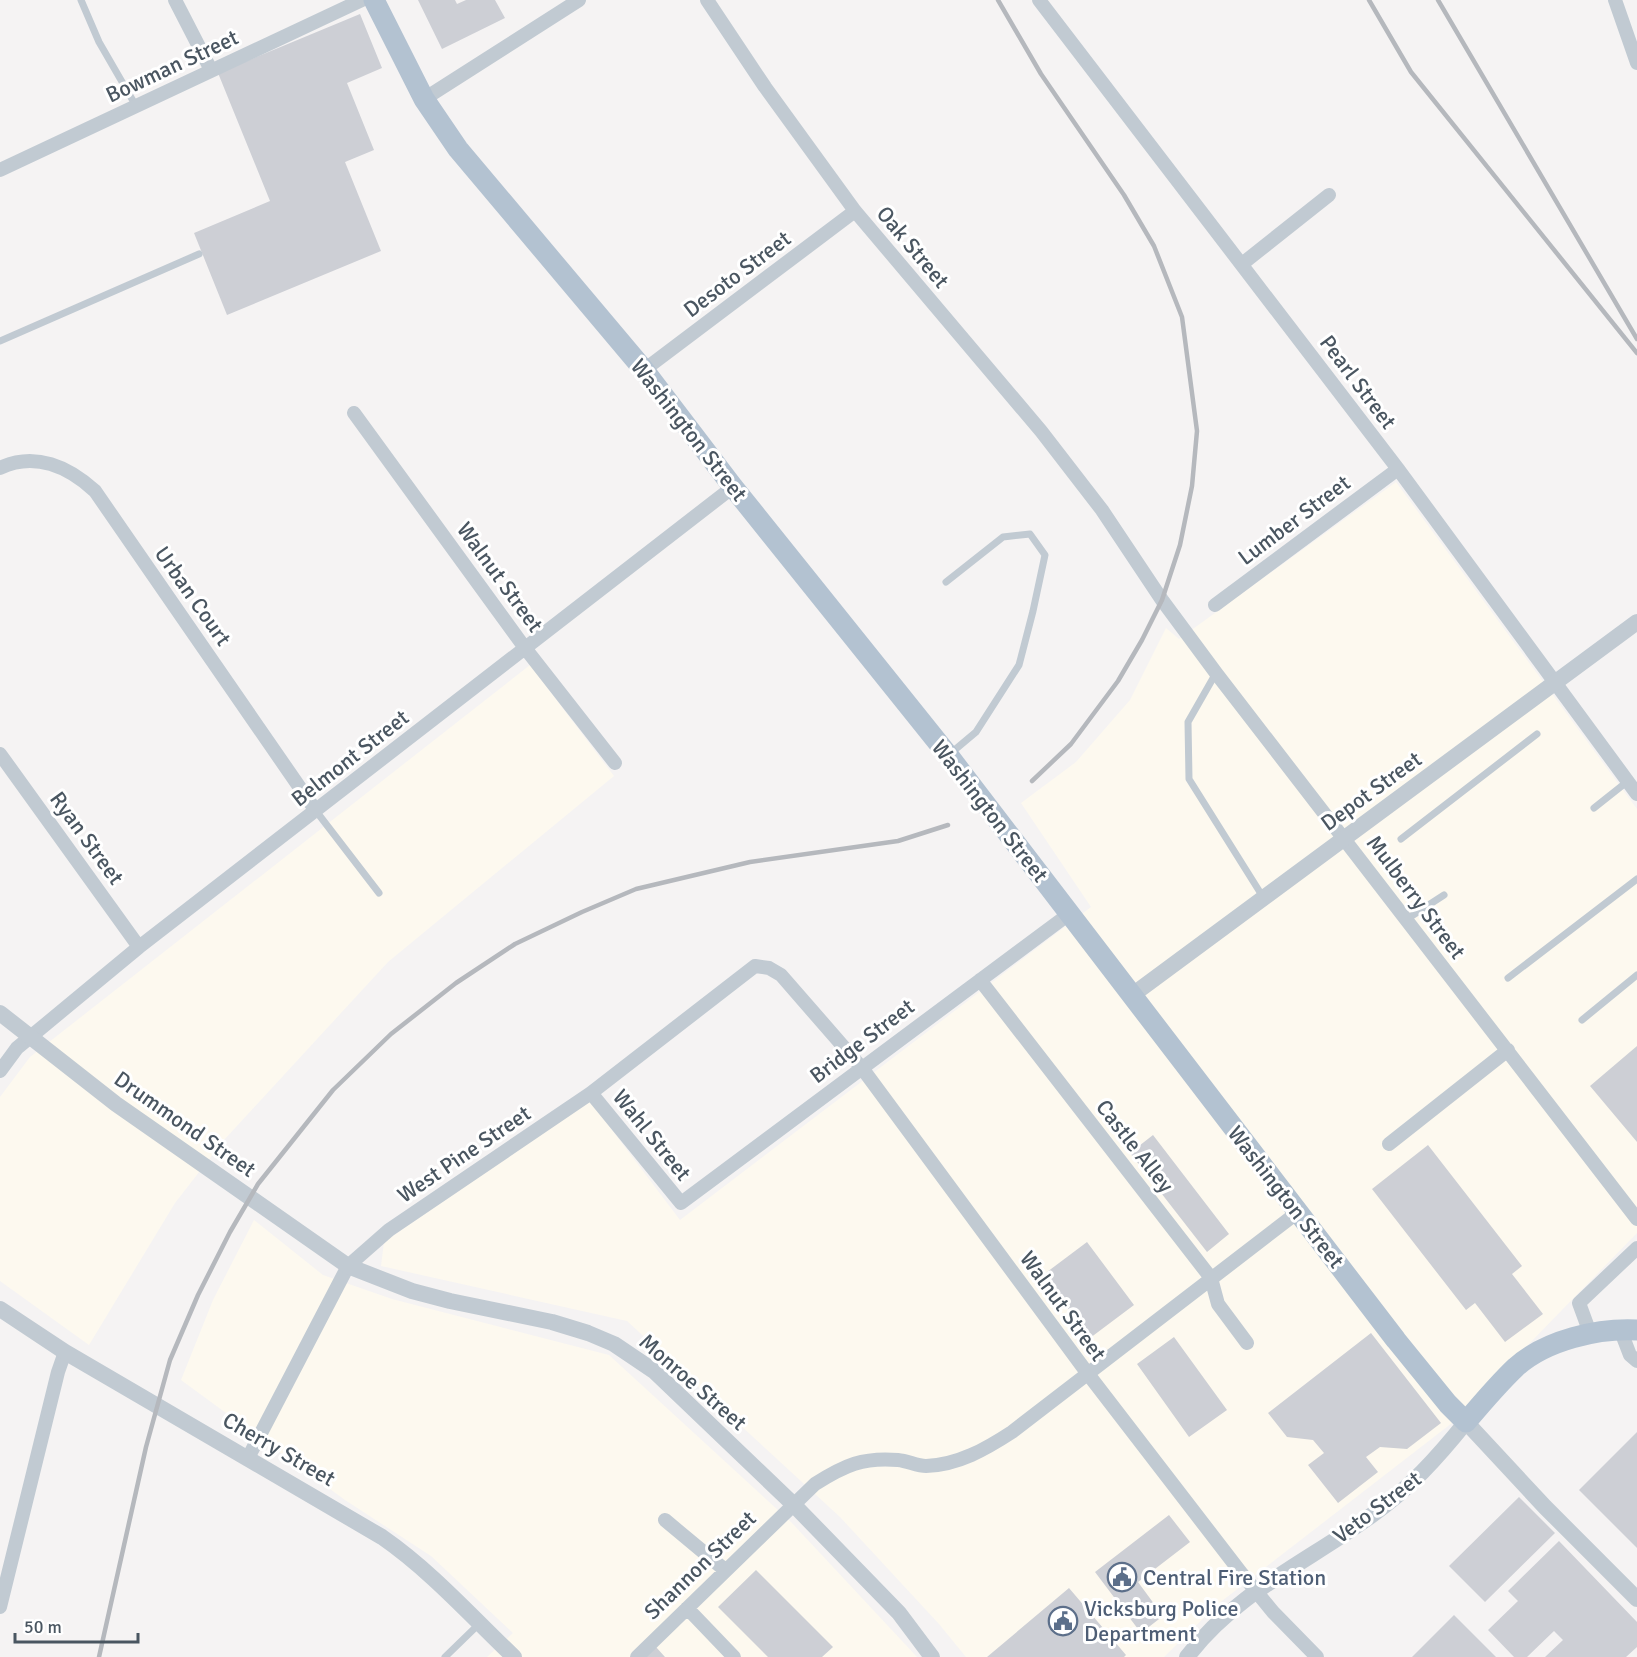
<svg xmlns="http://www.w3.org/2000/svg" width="1637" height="1657" font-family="Signika,sans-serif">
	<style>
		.commercial { fill: #fdf9ef }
		.building { fill: #cdcfd5 }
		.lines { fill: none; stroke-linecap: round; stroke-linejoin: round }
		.service { stroke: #c1cad2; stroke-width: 7 }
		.minor { stroke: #c1cad2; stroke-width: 14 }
		.tertiary { stroke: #c1cad2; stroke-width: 16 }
		.primary { stroke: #b3c2d1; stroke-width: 21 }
		.rail { stroke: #b5b8bd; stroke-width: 4.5 }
		.labels { text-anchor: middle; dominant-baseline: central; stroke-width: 6; stroke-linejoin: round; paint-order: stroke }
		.street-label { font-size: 22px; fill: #4a5661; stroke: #fff }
		.service-label { font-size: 22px; fill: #4e5e75; stroke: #fff; text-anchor: start }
	</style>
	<rect width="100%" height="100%" fill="#f5f3f3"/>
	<path class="commercial" d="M1396,482L1637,809V1233L1452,1423L1218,1604L1164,1657H966L939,1624L840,1517L627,1321L381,1266L384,1242L590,1101L680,1220L1091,907L1021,803L1076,762L1130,700L1166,628L1179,639Z
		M530,665L614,776L388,962L224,1140L175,1203L89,1345L0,1281V1097L30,1057Z
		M254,1220L323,1275L392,1299L609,1355L791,1522L917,1657H487L513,1633L431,1556L345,1500L181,1380L213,1300Z"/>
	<path class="building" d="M418,0H455L457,4L466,0H495L505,18L442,49Z
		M360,14L382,68L347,83L374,150L345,162L381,251L227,315L194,233L270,201L218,73Z
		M1637,1046V1142L1590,1086Z
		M1153,1135L1229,1234L1207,1252L1130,1153Z
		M1428,1145L1522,1266L1512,1274L1543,1314L1505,1342L1475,1303L1466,1310L1372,1189Z
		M1087,1242L1134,1305L1090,1338L1043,1275Z
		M1371,1333L1441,1423L1407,1449L1380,1447L1366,1457L1378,1472L1338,1503L1308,1465L1324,1453L1313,1440L1287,1437L1268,1413Z
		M1174,1337L1227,1410L1189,1437L1137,1364Z
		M1637,1432V1548L1579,1490Z
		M1519,1497L1555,1533L1485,1602L1449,1566Z
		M1169,1515L1190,1542L1138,1582L1163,1616L1141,1633L1095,1572Z
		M1559,1541L1637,1622V1647L1626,1657H1545L1563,1640L1554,1631L1527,1657H1514L1488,1630L1518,1601L1508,1591Z
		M756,1570L833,1647L822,1657H768L718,1607Z
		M1069,1588L1126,1655L1124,1657H987Z
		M1454,1615L1496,1657H1412Z
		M656,1647L665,1657H646Z"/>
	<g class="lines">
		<path class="service" d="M81,0L99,42L136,106
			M0,341L199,254
			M946,582L1003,537L1030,534L1045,555L1033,611L1019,665L976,732L951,753
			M1216,673L1188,722L1189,779L1263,897
			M1594,808L1628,781
			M316,811L379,893
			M1401,839L1537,734
			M1407,919L1444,895
			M1508,978L1637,879
			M1582,1020L1637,975
			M445,1657L479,1624"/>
		<path class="minor" d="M175,0L211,70
			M707,0L765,87L855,211L1041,431L1102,510L1162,600L1216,673L1637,1219
			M1039,0L1398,469L1637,794
			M1615,0L1637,63
			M424,99L579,0
			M0,170L362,0
			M1242,264L1329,195
			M644,370L855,211
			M354,413L525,648L615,763
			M0,468C35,451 69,467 95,491L316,811
			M1215,605L1398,469
			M0,754L139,947
			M980,980L1211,1278L1218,1304L1247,1343
			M0,1071L17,1048L139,947L733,487
			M591,1093L681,1203L1069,914
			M1389,1144L1508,1050
			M1620,1329L1630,1355L1637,1361
			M1590,1333L1579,1303L1637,1248
			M248,1458L348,1266L389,1230L591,1093L755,966L769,968L781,975L862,1068L1088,1374L1242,1574L1273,1612L1317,1657
			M665,1520L725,1570
			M0,1607L58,1372L65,1352
			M687,1608L734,1657
			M637,1657L815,1484C845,1465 863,1457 898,1460C908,1461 917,1466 926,1466C958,1465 986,1449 1012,1432L1298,1212"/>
		<path class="tertiary" d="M1131,996L1637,622
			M0,1013L116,1104L348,1266L412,1291L450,1301L552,1322L588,1333L614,1344L654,1371L793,1504L899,1613L932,1657
			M0,1309L65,1352L382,1537C431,1571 471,1616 514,1657
			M1187,1657C1235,1593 1309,1561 1372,1515C1410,1488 1437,1458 1466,1422L1545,1507L1637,1599"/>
		<path class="primary" d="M374,0L424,99L458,149L644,370L733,487L948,755L1396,1340L1448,1404L1466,1422C1482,1403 1498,1384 1516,1367C1546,1340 1598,1328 1637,1330"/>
		<path class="rail" d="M998,0L1041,74L1124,195L1154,246L1182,317L1197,431L1192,486L1180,545L1162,600L1142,640L1118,681L1071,744L1032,781
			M1369,0L1411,72L1637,353
			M1438,0L1637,339
			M99,1657L146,1447L170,1360L198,1295L230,1232L258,1184L333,1090L391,1034L456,983L515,944L582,912L636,889L750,862L898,841L948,825"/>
	</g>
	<defs>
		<g id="civic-ring" transform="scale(1.5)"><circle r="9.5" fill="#fff" stroke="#5c6f8a" stroke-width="1.5"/><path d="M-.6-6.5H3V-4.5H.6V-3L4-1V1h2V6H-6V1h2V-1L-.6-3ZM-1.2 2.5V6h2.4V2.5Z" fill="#5c6f8a"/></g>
	</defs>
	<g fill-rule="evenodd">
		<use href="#civic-ring" x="1122" y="1577"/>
		<use href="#civic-ring" x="1063" y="1621"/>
	</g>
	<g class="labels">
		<g class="street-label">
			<text transform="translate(172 66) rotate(-25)">Bowman Street</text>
			<text transform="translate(913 247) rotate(50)">Oak Street</text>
			<text transform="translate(737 274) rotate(-37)">Desoto Street</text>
			<text transform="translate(1358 382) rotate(53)">Pearl Street</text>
			<text transform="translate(689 430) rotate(52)">Washington Street</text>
			<text transform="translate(1294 520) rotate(-37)">Lumber Street</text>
			<text transform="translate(500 577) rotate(54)">Walnut Street</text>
			<text transform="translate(193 596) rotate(55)">Urban Court</text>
			<text transform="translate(350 758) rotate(-38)">Belmont Street</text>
			<text transform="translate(1371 791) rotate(-36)">Depot Street</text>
			<text transform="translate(990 811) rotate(52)">Washington Street</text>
			<text transform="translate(87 838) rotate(54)">Ryan Street</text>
			<text transform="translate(1416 897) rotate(53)">Mulberry Street</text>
			<text transform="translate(862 1041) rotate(-37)">Bridge Street</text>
			<text transform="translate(185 1124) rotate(35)">Drummond Street</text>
			<text transform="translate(652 1135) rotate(51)">Wahl Street</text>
			<text transform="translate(1135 1146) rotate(52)">Castle Alley</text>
			<text transform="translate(464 1154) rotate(-34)">West Pine Street</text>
			<text transform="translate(1286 1197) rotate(52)">Washington Street</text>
			<text transform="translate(1063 1306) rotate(54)">Walnut Street</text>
			<text transform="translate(693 1382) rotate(41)">Monroe Street</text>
			<text transform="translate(279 1449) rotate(30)">Cherry Street</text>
			<text transform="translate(1377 1507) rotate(-37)">Veto Street</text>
			<text transform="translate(700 1565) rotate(-44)">Shannon Street</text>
		</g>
		<g class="service-label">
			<text x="1143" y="1577">Central Fire Station</text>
			<text x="1084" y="1608">Vicksburg Police<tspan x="1084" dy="25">Department</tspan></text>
		</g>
	</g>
	<path d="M15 1633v9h123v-9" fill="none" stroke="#4a5661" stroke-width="3"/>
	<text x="24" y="1633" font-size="18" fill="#4a5661" stroke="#ffffff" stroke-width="4.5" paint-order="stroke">50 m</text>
</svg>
